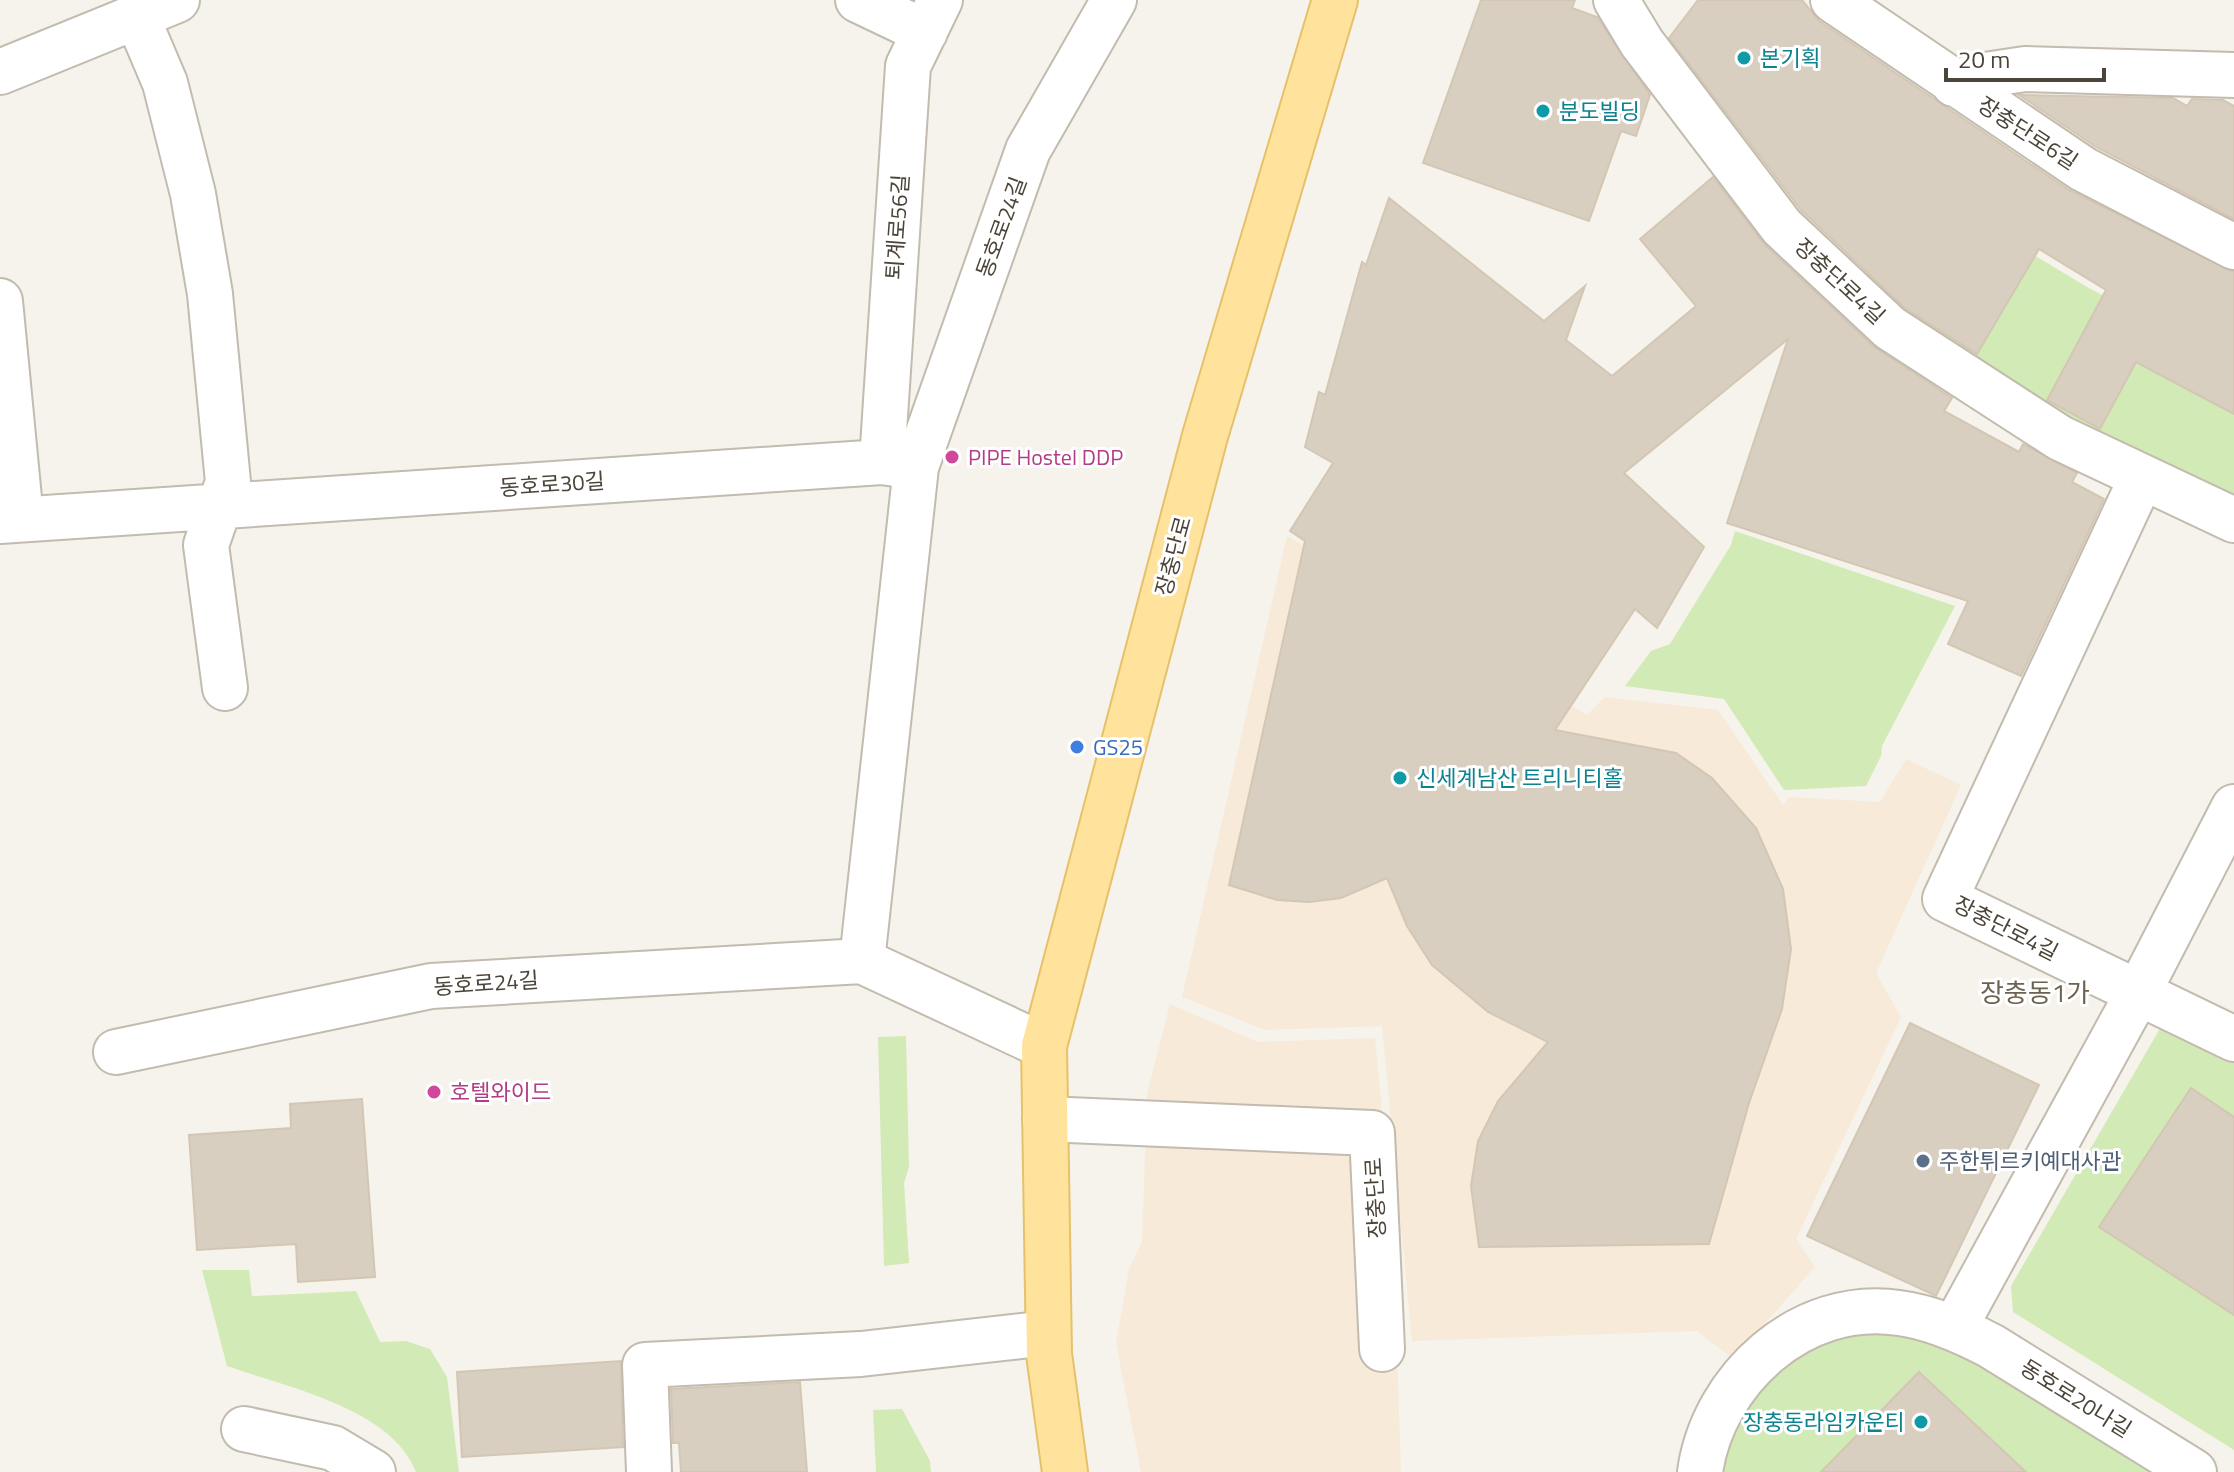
<svg xmlns="http://www.w3.org/2000/svg" width="2234" height="1472" font-family="'Titillium Web','Noto Sans KR',sans-serif">
	<style>
		.commercial { fill: #f7ead8 }
		.green { fill: #d2eab5; fill-rule: evenodd }
		.building { fill: #d8cfc1; stroke: #d3c7b4; stroke-width: 2 }
		.lines { fill: none; stroke-linecap: round; stroke-linejoin: round }
		.minor-casing { stroke: #c2bbae; stroke-width: 48 }
		.major-casing { stroke: #e6c16a; stroke-width: 48 }
		.minor { stroke: #fff; stroke-width: 44 }
		.major { stroke: #ffe39c; stroke-width: 44 }
		.culture-dot { fill: #0f9aa8; stroke: #fff; stroke-width: 3 }
		.hotel-dot { fill: #d1479c; stroke: #fff; stroke-width: 3 }
		.shop-dot { fill: #3f7fe0; stroke: #fff; stroke-width: 3 }
		.service-dot { fill: #5c6f8a; stroke: #fff; stroke-width: 3 }
		.labels { text-anchor: middle; dominant-baseline: central; stroke-width: 6; stroke-linejoin: round; paint-order: stroke }
		.culture-label { font-size: 22px; fill: #0d838f; stroke: #fff; text-anchor: start }
		.street-label { font-size: 22px; fill: #4b4439; stroke: #fff }
		.hotel-label { font-size: 22px; fill: #b23c85; stroke: #fff; text-anchor: start }
		.shop-label { font-size: 22px; fill: #366cbe; stroke: #fff; text-anchor: start }
		.service-label { font-size: 22px; fill: #4e5e75; stroke: #fff; text-anchor: start }
		.quarter-label { font-size: 26px; fill: #6e6250; stroke: #fff }
	</style>
	<rect width="100%" height="100%" fill="#f6f3ec"/>
	<path class="commercial" d="M1287,536L1587,715L1605,697L1718,710L1783,805L1790,797L1880,802L1906,759L1961,785L1876,973L1901,1017L1796,1239L1815,1267L1733,1359L1697,1331L1412,1341L1382,1026L1265,1030L1182,997Z
		M1170,1004L1258,1042L1375,1038L1393,1228L1401,1472H1141L1116,1343L1129,1269L1142,1242L1147,1093Z"/>
	<path class="green" d="M1926,190L2087,287L2172,332L2151,370L2234,414V512L2027,401L1862,282ZM2030,263L1979,351L1922,317ZM2101,299L2155,327L2100,428L2047,400Z
		M1735,531L1955,606L1882,746L1881,756L1866,786L1784,790L1724,699L1625,686L1651,651L1670,644L1731,545Z
		M2162,1025L2234,1063V1117L2190,1089L2099,1227L2234,1315V1450L2013,1312L2011,1286Z
		M906,1036L909,1167L904,1183L909,1263L884,1266L878,1037Z
		M202,1270H249L252,1296L356,1291L380,1342L406,1341L430,1349L447,1377L459,1472H416C392,1408 286,1387 227,1366Z
		M1898,1312L2162,1472H2026L1919,1372L1821,1472H1700L1744,1373Z
		M902,1409L930,1461L931,1472H876L873,1410Z"/>
	<path class="building" d="M1481,0H1575L1572,8L1597,17L1650,95L1636,136L1621,131L1589,221L1423,163Z
		M1698,0H1802L1819,21L2069,190L2234,272V414L2136,362L2100,429L2047,400L2106,290L2039,249L1977,354L1905,308L1801,210L1669,38Z
		M2019,95L2173,98L2187,106L2192,99L2223,100L2234,106V219L2096,147Z
		M1713,177L1765,245L1873,346L1952,398L1944,411L2019,452L2023,444L2077,473L2072,482L2104,499L2021,676L1948,644L1968,601L1727,523L1788,339L1624,473L1704,547L1657,628L1635,609L1555,730L1676,753L1712,778L1756,828L1783,889L1791,949L1782,1009L1749,1103L1709,1244L1479,1247L1471,1186L1478,1141L1498,1101L1548,1042L1488,1012L1432,965L1407,926L1387,878L1341,898L1309,902L1277,900L1229,885L1305,541L1290,531L1333,463L1305,447L1319,392L1325,395L1362,262L1366,265L1389,198L1544,321L1585,286L1566,340L1612,376L1696,306L1640,239Z
		M1910,1023L2039,1085L1936,1296L1807,1236Z
		M2191,1088L2234,1117V1315L2099,1227Z
		M362,1099L375,1277L298,1282L296,1244L197,1250L189,1135L291,1128L290,1104Z
		M621,1361L623,1447L462,1457L457,1372Z
		M1919,1372L2026,1472H1821Z
		M800,1382L807,1472H681L679,1443H673L671,1389Z"/>
	<g class="lines">
		<g class="minor-casing">
			<path id="minor" d="M858,0L925,32
				M1616,0L1642,43L1782,227L1890,328L2060,438L2234,520
				M1833,0L2083,169L2234,247
				M137,17L165,83L193,194L210,294L228,482L206,545L225,688
				M0,72L177,0
				M1954,84L1972,77L2025,69L2234,75
				M0,301L21,519
				M882,462L908,66L940,0
				M2142,477L1945,899L2234,1039
				M0,521L882,462L916,467L1028,150L1114,0
				M862,961L916,467
				M116,1052L431,986L862,961L1044,1046
				M1045,1119L1372,1133L1382,1349
				M1955,1327L2138,993L2234,807
				M244,1429L333,1448L373,1472
				M649,1472L645,1365L861,1354L1048,1333
				M1700,1472C1713,1380 1801,1298 1899,1313C1931,1317 1962,1331 1991,1346L2194,1472"/>
		</g>
		<g class="major-casing">
			<path id="major" d="M1065,1472L1049,1354L1044,1046L1205,436L1335,0"/>
		</g>
		<use href="#minor" class="minor"/>
		<use href="#major" class="major"/>
	</g>
	<g class="culture-dot">
		<circle cx="1744" cy="58" r="8"/>
		<circle cx="1543" cy="111" r="8"/>
		<circle cx="1400" cy="778" r="8"/>
		<circle cx="1921" cy="1422" r="8"/>
	</g>
	<g class="hotel-dot">
		<circle cx="952" cy="457" r="8"/>
		<circle cx="434" cy="1092" r="8"/>
	</g>
	<circle class="shop-dot" cx="1077" cy="747" r="8"/>
	<circle class="service-dot" cx="1923" cy="1161" r="8"/>
	<g class="labels">
		<g class="culture-label">
			<text x="1760" y="58">본기획</text>
			<text x="1559" y="111">분도빌딩</text>
			<text x="1416" y="778">신세계남산 트리니티홀</text>
			<text x="1905" y="1422" text-anchor="end">장충동라임카운티</text>
		</g>
		<g class="street-label">
			<text transform="translate(2028 133) rotate(33)">장충단로6길</text>
			<text transform="translate(897 227) rotate(-86)">퇴계로56길</text>
			<text transform="translate(1001 227) rotate(-70)">동호로24길</text>
			<text transform="translate(1840 281) rotate(43)">장충단로4길</text>
			<text transform="translate(552 484) rotate(-4)">동호로30길</text>
			<text transform="translate(1173 556) rotate(-75)">장충단로</text>
			<text transform="translate(2006 928) rotate(27)">장충단로4길</text>
			<text transform="translate(486 983) rotate(-4)">동호로24길</text>
			<text transform="translate(1375 1198) rotate(-93)">장충단로</text>
			<text transform="translate(2076 1398) rotate(32)">동호로20나길</text>
		</g>
		<g class="hotel-label">
			<text x="968" y="457">PIPE Hostel DDP</text>
			<text x="450" y="1092">호텔와이드</text>
		</g>
		<g class="shop-label">
			<text x="1093" y="747">GS25</text>
		</g>
		<g class="service-label">
			<text x="1939" y="1161">주한튀르키예대사관</text>
		</g>
		<g class="quarter-label">
			<text x="2035" y="992">장충동1가</text>
		</g>
	</g>
	<path d="M1946 68v12h158v-12" fill="none" stroke="#4b4439" stroke-width="4"/>
	<text x="1958" y="68" font-size="24" fill="#4b4439" stroke="#ffffff" stroke-width="6" paint-order="stroke">20 m</text>
</svg>
